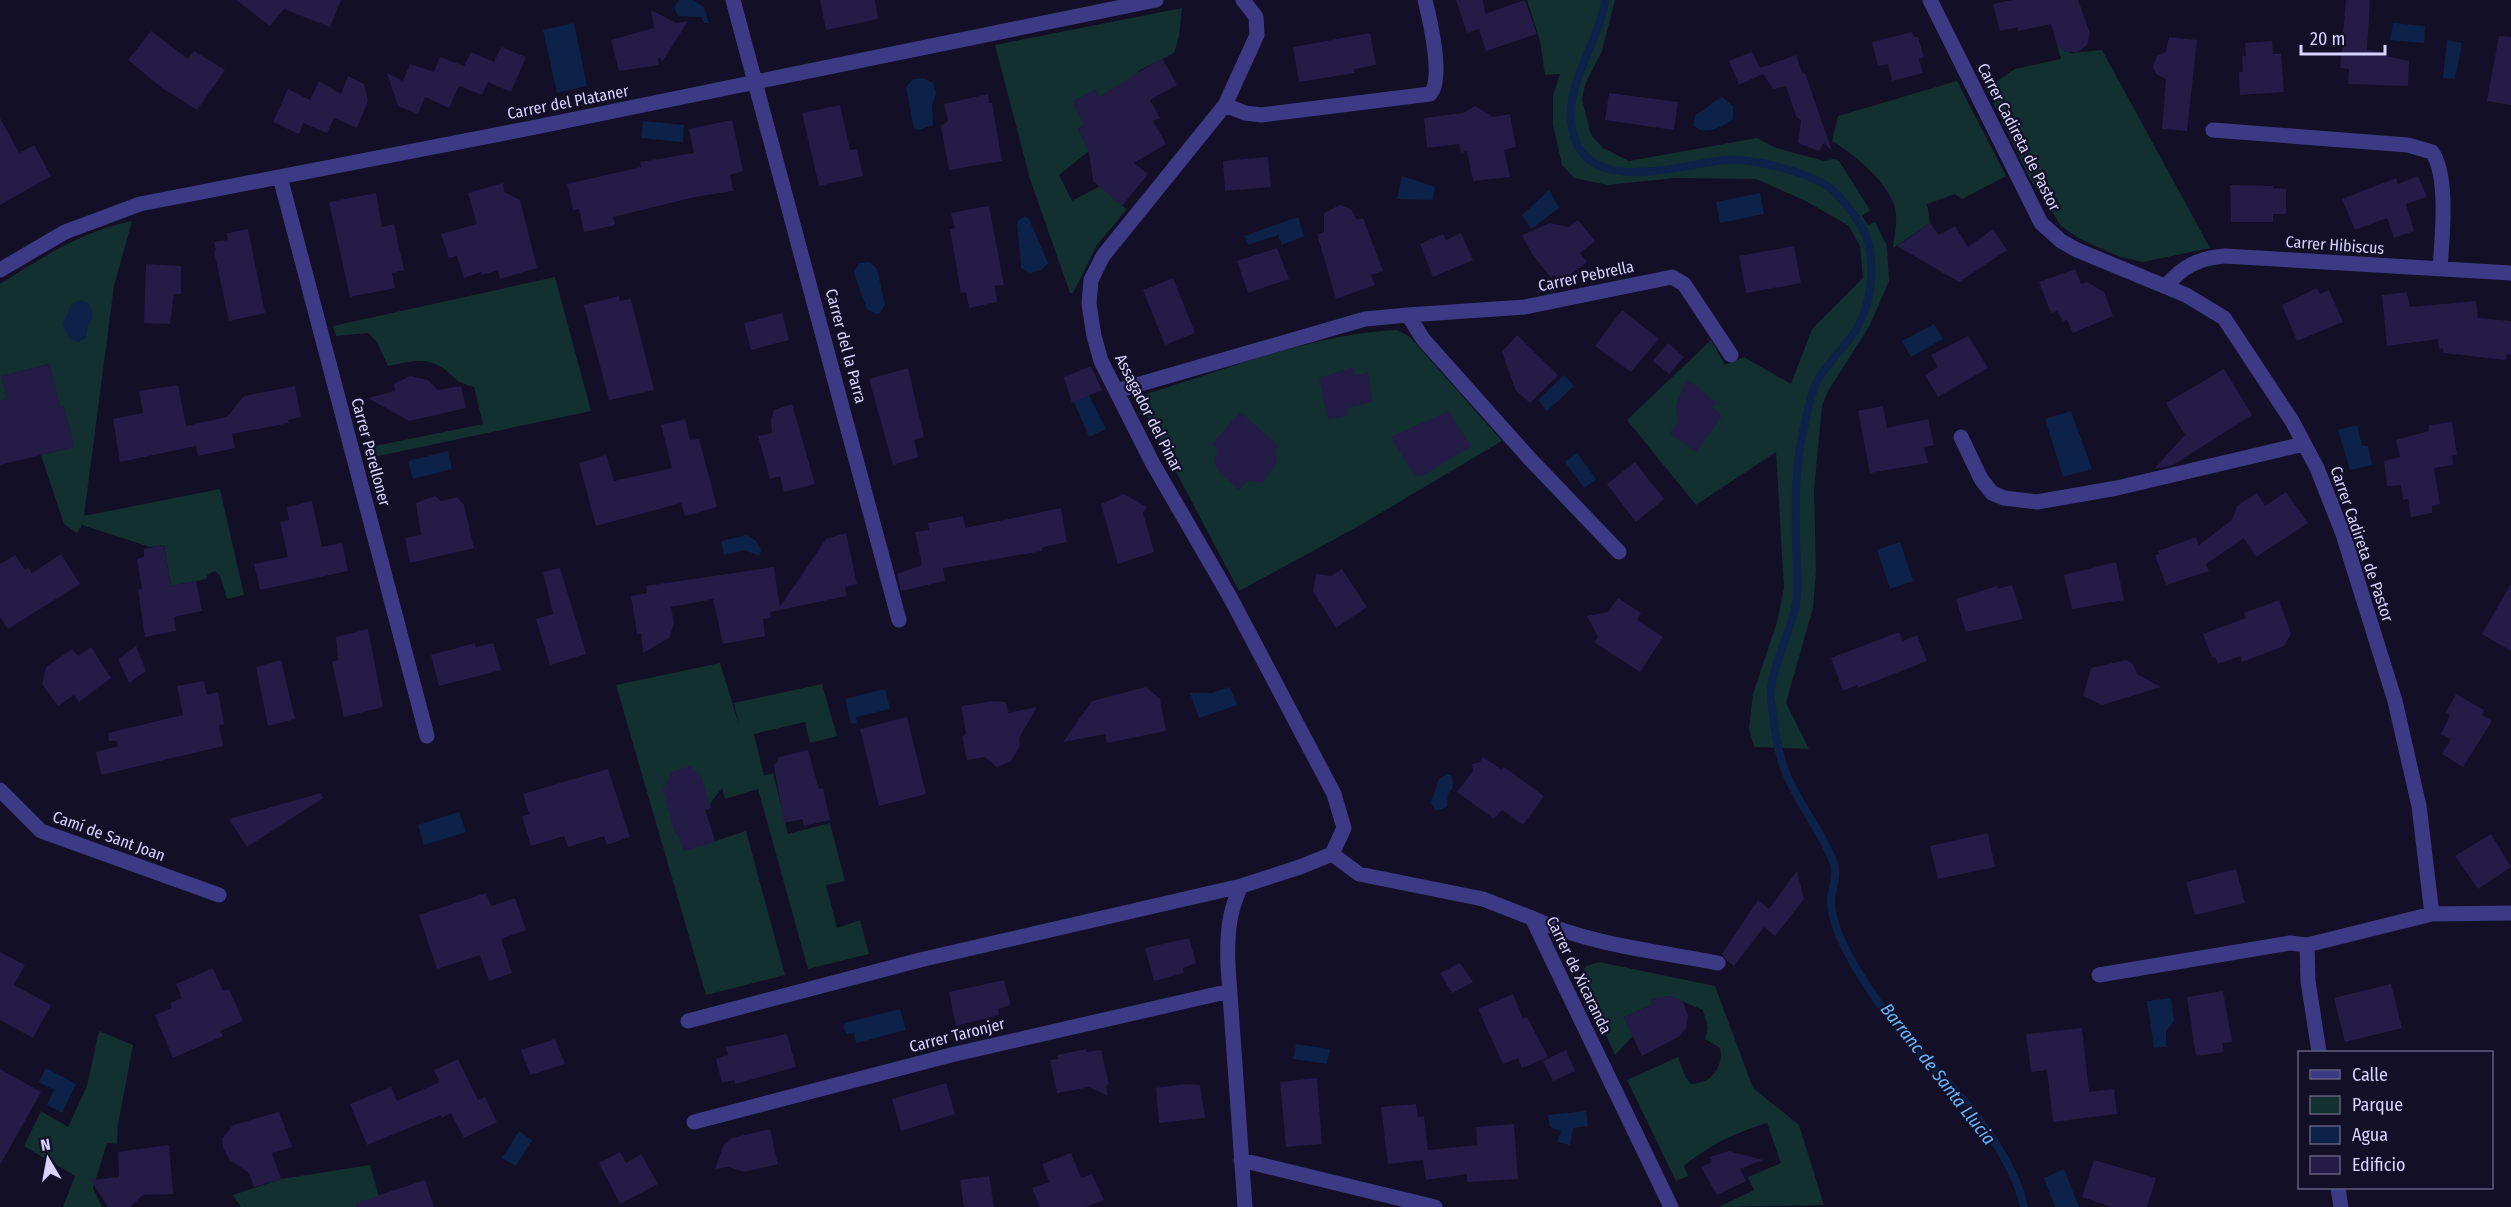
<svg xmlns="http://www.w3.org/2000/svg" width="2511" height="1207" font-family="'Fira Sans Condensed',sans-serif">
	<style>
		.green { fill: #12302f }
		.water { fill: #0c2248 }
		.lines { fill: none; stroke-linecap: round; stroke-linejoin: round }
		.stream { stroke: #0c2248; stroke-width: 8 }
		.building { fill: #241b47 }
		.minor { stroke: #3d3a85; stroke-width: 15 }
		.labels { text-anchor: middle; dominant-baseline: central; stroke-width: 4.5; stroke-linejoin: round; paint-order: stroke }
		.street-label { font-size: 16px; fill: #d9d4ff; stroke: #130f26 }
		.water-label { font-size: 18px; font-style: italic; fill: #62b6ff; stroke: #130f26 }
	</style>
	<rect width="100%" height="100%" fill="#130f26"/>
	<path class="green" d="M1527,0H1615L1602,51L1586,82L1582,99L1591,135L1603,148L1629,161L1757,138L1776,148L1824,161L1834,159L1839,161L1870,210L1862,216L1868,225L1875,222L1887,246L1889,281L1870,325L1828,391L1822,406L1814,490L1816,571L1813,608L1786,703L1809,749L1754,747L1749,728L1753,694L1777,622L1784,588L1776,452L1696,505L1627,420L1711,340L1725,365L1744,357L1791,384L1812,329L1863,278L1860,246L1849,226L1806,201L1756,179L1675,178L1608,185L1574,178L1562,165L1553,125V96L1560,74L1545,75L1540,41Z
		M1182,8L1179,36L1174,53L1138,71L1140,76L1099,97L1095,90L1073,102L1088,123L1078,129L1089,151L1059,175L1072,201L1121,175L1122,206L1127,209L1097,245L1073,293H1070L1030,179L995,45Z
		M2057,45L2071,53L2102,50L2210,248L2143,262L2120,257L2078,238L2061,226L2029,177L1986,88L2015,69L2061,59Z
		M1957,81L2006,176L1962,199L1955,194L1927,204L1930,223L1893,248C1894,237 1897,225 1896,214C1893,185 1855,155 1832,141L1838,116Z
		M132,221L114,286L84,516L220,489L244,595L227,599L220,576L215,571L208,574L206,579L171,586L164,545L150,547L82,525L77,533L64,524L41,455L74,447L64,407H60L49,364L2,376L7,399L0,401V284C43,257 82,231 132,221Z
		M555,277L591,411L369,458L365,448L483,424L474,387C455,382 457,379 443,368C425,356 407,362 388,366L377,342L368,333L336,336L333,326Z
		M1397,330L1409,336L1502,441L1357,527L1239,591L1139,402L1143,395C1223,371 1315,333 1397,330Z
		M720,663L739,725L734,703L822,684L837,736L810,743L805,722L754,734L764,776L773,773L788,834L830,823L845,881L826,885L837,928L860,920L869,954L808,969L758,789L725,799L722,788L705,810L715,841L746,831L785,975L706,995L616,685Z
		M1599,962L1715,986L1753,1088L1799,1125L1824,1205L1719,1207L1754,1190L1748,1177L1781,1163L1767,1123C1733,1134 1712,1143 1684,1166L1688,1176L1676,1181L1627,1080L1678,1057L1686,1078L1691,1084C1711,1084 1724,1067 1720,1048L1705,1039L1708,1028L1703,1010L1669,996L1651,1000L1652,1005L1624,1017L1633,1036L1615,1055L1580,979L1586,966Z
		M99,1031L133,1045L118,1125L117,1144L107,1143L93,1188L102,1207H63L75,1176L24,1146L41,1111L68,1127L87,1086Z
		M370,1165L382,1207H241L233,1195L281,1179Z"/>
	<path class="water" d="M679,0H693L704,7L709,23H704L701,17L678,16L674,7Z
		M574,23L587,86L557,93L543,30Z
		M2393,23L2425,26L2424,43L2390,40Z
		M2447,40L2462,43L2455,79L2443,78Z
		M924,78L933,83L936,93L932,106L933,125L919,130L914,128L906,87L913,79Z
		M1722,97L1733,106V119C1722,127 1704,137 1693,125L1696,114C1706,110 1712,101 1722,97Z
		M643,121L684,125L683,142L641,138Z
		M1402,176L1435,187L1433,200L1397,199Z
		M1549,190L1559,208L1531,229L1522,215Z
		M1760,193L1764,214L1720,223L1716,202Z
		M1025,216L1029,219L1048,263L1042,270L1030,273L1021,268L1017,222Z
		M1298,217L1304,236L1282,245L1278,235L1248,245L1244,236Z
		M870,262L877,269L885,305L880,313L876,314L867,309L854,273L859,263Z
		M81,300L90,304L93,318L88,325L86,338L78,342L69,339L63,323L72,303Z
		M1934,324L1943,339L1911,357L1902,341Z
		M1564,375L1574,386L1547,411L1538,400Z
		M1089,395L1106,429L1089,437L1074,402Z
		M2071,411L2092,469L2063,477L2045,419Z
		M2357,425L2362,446H2368L2372,465L2350,470L2338,430Z
		M448,451L452,469L413,479L408,461Z
		M1577,453L1596,479L1584,488L1565,462Z
		M747,535L756,541L761,550L759,556L745,550L724,555L721,541Z
		M1900,542L1913,581L1890,589L1877,550Z
		M1230,687L1237,705L1199,718L1190,693H1212Z
		M885,689L890,709L856,717L857,723L851,724L845,699Z
		M1447,774L1452,776L1453,787L1448,794L1447,807L1436,811L1431,803L1439,779Z
		M459,812L466,832L424,845L418,825Z
		M2171,998L2174,1021L2166,1031V1047L2154,1048L2147,1001Z
		M900,1009L906,1030L856,1043L854,1033L847,1034L843,1028L845,1023Z
		M1296,1044L1330,1049L1327,1064L1293,1059Z
		M46,1068L76,1084L62,1113L47,1105L54,1090L39,1082Z
		M1586,1111L1588,1126L1573,1128L1570,1145L1557,1142L1561,1131L1550,1127L1548,1115Z
		M519,1131L532,1140L516,1166L502,1158Z
		M2064,1169L2079,1207H2055L2044,1178Z"/>
	<g class="lines">
		<path class="stream" d="M1605,0C1600,40 1569,77 1571,119C1576,202 1679,164 1727,160C1752,158 1812,173 1831,189C1844,200 1862,223 1867,239C1876,266 1871,305 1856,330C1845,347 1829,361 1818,379C1811,392 1808,409 1805,423C1795,462 1795,500 1796,539C1796,563 1800,586 1795,609C1789,635 1769,673 1771,699C1774,721 1776,747 1784,768C1796,802 1822,830 1834,864C1838,877 1831,889 1831,902C1832,938 1870,991 1890,1019C1902,1036 1918,1050 1932,1065C1967,1101 2014,1158 2024,1207"/>
	</g>
	<path class="building" d="M236,0H341L330,27L284,9L270,26Z
		M820,0H875L878,19L826,30Z
		M1456,0H1483L1485,14L1525,0L1537,34L1486,51L1479,29L1467,33Z
		M2012,0H2078L2090,33L2087,45L2078,52H2066L2057,45L2051,24L2018,31V27L2000,31L1993,4Z
		M2346,0H2370L2367,50L2382,52V55L2409,61L2408,86L2348,84L2349,69L2340,68Z
		M651,10L676,23L688,21L662,62L660,57L658,59L659,65L619,71L611,40L654,28Z
		M151,31L188,59L194,51L225,70L197,110L162,88L128,60Z
		M1912,32L1914,37H1918L1924,57L1919,59L1923,73L1892,81L1888,64L1878,66L1872,42Z
		M1370,33L1376,65L1354,69V73L1299,82L1293,47Z
		M2499,36L2511,37V105L2487,101Z
		M2169,37L2197,40L2187,131L2162,129L2166,79L2156,74L2153,67L2157,56L2166,52Z
		M2272,41L2273,54H2281L2284,92L2240,95L2239,72H2243L2242,56H2246L2245,43Z
		M501,47L526,57L511,92L488,82L482,95L459,86L449,108L425,97L418,114L398,106L387,73L403,81L410,64L434,72L440,57L464,66L471,52L494,62Z
		M1752,52L1760,68L1796,55L1802,72L1805,73L1832,151L1824,143L1819,151L1798,143L1801,121L1796,116L1786,86L1773,89L1762,72L1763,74L1739,85L1729,61Z
		M1162,58L1177,85L1150,100L1160,118L1153,121L1166,144L1134,163L1148,174L1122,206L1093,181L1089,152L1078,129L1084,125L1073,102L1095,89L1099,97Z
		M348,76L364,84L368,101L357,128L334,118L327,133L303,123L299,134L273,122L288,89L310,100L319,81L341,94Z
		M1609,93L1678,102L1674,130L1605,120Z
		M988,94L989,103H992L1002,161L949,170L941,126L948,121L944,104Z
		M840,105L850,150L857,149L863,176L819,186L802,113Z
		M1475,106L1493,117L1510,114L1516,147L1504,150L1510,177L1473,181L1467,151L1461,153L1459,144L1427,148L1424,118L1463,113Z
		M0,118L19,153L34,145L51,176L0,205Z
		M732,120L743,171L730,175L733,191L695,197L613,217L615,225L584,232L579,209L573,210L567,184L641,167L640,162L694,153L689,129Z
		M1268,157L1271,187L1225,191L1223,161Z
		M2418,176L2427,197L2406,204L2414,231L2394,238L2387,218L2355,230L2342,199L2396,178L2398,184Z
		M503,183L504,192L520,200L537,268L500,279L498,270L482,275L481,272L464,278L457,256L449,258L441,234L477,224L468,193Z
		M2230,185L2273,186V188L2286,189V214H2273V222H2231Z
		M376,193L382,227L394,224L404,270L392,273L395,288L350,297L329,202Z
		M1340,205L1351,209L1357,220L1363,218L1383,271L1371,275L1375,285L1336,299L1317,234L1324,232V213Z
		M989,206L1004,285L995,286L997,302L969,308L966,292L961,293L950,229L955,228L951,213Z
		M1578,220L1595,241L1580,253L1587,262L1560,283L1554,275L1551,278L1532,254L1522,235L1550,223L1569,227Z
		M1930,223L1939,235L1955,226L1968,247L1993,229L2007,250L1959,282L1897,246Z
		M248,229L265,313L229,321L214,251L216,250L214,242L228,240L227,233Z
		M1461,233L1473,260L1433,277L1420,244L1443,234L1446,240Z
		M1794,246L1801,283L1746,293L1739,256Z
		M1277,248L1289,279L1248,293L1237,261Z
		M146,264L181,266V294H174L170,324L144,323Z
		M2075,269L2081,284L2087,282L2104,292L2113,316L2073,333L2067,320L2063,321L2057,311L2051,313L2039,282Z
		M1173,278L1195,333L1165,345L1143,290Z
		M2317,288L2320,294L2329,290L2343,322L2297,341L2282,305Z
		M2407,292L2410,307L2476,301L2478,318L2511,321V355L2507,354L2506,360L2444,353L2443,348L2439,349L2438,339L2387,346L2382,295Z
		M619,296L620,301L631,299L654,390L609,400L584,305Z
		M1622,310L1659,339L1631,372L1595,346Z
		M782,313L789,340L751,350L744,323Z
		M1517,335L1558,375L1530,403L1516,391L1502,352Z
		M1968,336L1988,368L1938,397L1925,375L1938,367L1931,355Z
		M1668,343L1684,357L1669,374L1653,361Z
		M50,364L60,407L64,406L74,447L0,465V401L7,399L1,376Z
		M1091,366L1102,390L1072,403L1064,377Z
		M1353,367L1355,376L1368,372L1372,402L1347,408L1348,415L1328,420L1319,378Z
		M908,368L924,437L914,440L918,457L893,465L869,379Z
		M2224,369L2252,415L2173,465L2154,469L2185,435L2166,403Z
		M410,376L428,380L438,390L461,386L466,408L409,421L368,398L395,391L394,384Z
		M1687,379L1717,403L1712,407L1722,416L1696,452L1669,433L1678,423L1676,405Z
		M178,385L186,426L227,417L244,396L295,386L301,417L288,420L289,423L232,434L235,448L198,456L196,446L120,462L113,419L143,413L139,391Z
		M792,404L815,484L784,492L780,476L770,479L758,436L772,433L771,420L774,410Z
		M1883,406L1887,428L1928,419L1934,445L1924,447L1928,463L1870,473L1858,411Z
		M1448,411L1471,446L1420,477L1419,474L1415,477L1391,437Z
		M1240,412L1279,446L1275,451L1277,462L1262,483L1247,481L1239,490L1217,470L1214,461L1218,450L1212,444Z
		M685,419L690,440L699,439L717,507L685,516L681,503L596,526L579,463L606,455L614,481L672,468L661,425Z
		M2452,422L2457,455L2452,456L2453,465L2434,468L2440,504L2432,506V513L2411,517L2408,499L2403,500L2401,485L2387,486L2384,461L2400,457L2396,440L2429,431V425Z
		M1635,462L1664,499L1636,522L1607,484Z
		M2286,492L2308,523L2256,557L2244,538L2206,564L2209,571L2166,585L2155,555L2159,554L2158,551L2196,537L2199,545L2232,520L2237,506L2257,493L2265,506Z
		M1124,494L1147,507L1143,513L1154,552L1118,564L1101,504Z
		M435,496L441,501L457,497L464,505L474,548L410,563L405,538L421,535L416,503Z
		M312,501L322,547L342,543L348,571L260,590L254,564L288,557L280,522L289,520L287,507Z
		M1061,508L1067,542L1043,547L1042,551L943,568L945,581L901,591L897,574L922,565L915,532L929,530L928,523L963,516L965,528Z
		M846,533L857,584L845,587L847,596L770,612L771,618L763,619L765,636L723,644L713,599L671,607L674,624L669,638L643,653L641,633L637,634L631,596L647,593L646,586L774,567L780,607L826,539Z
		M164,545L171,586L196,581L202,611L174,617L176,631L145,637L138,590L142,589L137,559L144,557V549Z
		M61,554L80,584L8,629L0,617V564L15,555L25,570L28,567L32,573Z
		M2116,562L2124,600L2072,609L2064,575Z
		M560,568L586,654L550,665L536,619L553,614L543,572Z
		M1342,569L1367,607L1336,628L1313,591L1316,574L1331,576Z
		M2511,584V651L2482,634Z
		M2012,585L2023,619L1966,632L1956,599L1997,586L1998,589Z
		M1618,598L1641,613L1637,620L1663,637L1640,672L1594,642L1598,637L1587,616L1608,612Z
		M2279,600L2291,634L2284,646L2242,662L2240,656L2218,664L2215,657L2212,658L2203,634L2246,618L2244,613Z
		M368,629L383,707L344,717L332,662L338,660L336,637Z
		M1899,632L1903,641L1917,635L1927,661L1858,688L1857,685L1843,691L1831,658Z
		M475,643L476,647L493,643L501,670L439,686L431,655Z
		M136,646L146,671L129,683L118,659Z
		M91,647L111,678L79,702L74,695L58,706L42,684L46,667L72,649L78,656Z
		M281,660L295,719L268,726L256,667Z
		M2126,660L2133,664L2137,674L2161,687L2102,705L2083,696L2091,668Z
		M204,681L207,695L218,692L224,724L219,725L223,746L101,775L96,752L118,746L117,741H109L108,733L183,715L177,686Z
		M1146,687L1160,699L1166,731L1107,743L1105,734L1063,742L1092,701Z
		M2456,694L2484,710L2482,715L2492,721L2463,767L2442,754L2451,739L2441,734L2450,715L2446,712Z
		M994,701L1005,702L1009,713L1037,707L1019,738L1020,746L1011,761L997,767L985,757L967,760L962,737L966,734L961,706Z
		M907,717L926,794L879,806L860,729Z
		M808,750L819,789L823,788L830,820L804,826L802,819L784,823L774,766L779,757Z
		M1483,757L1501,769L1504,767L1544,796L1523,825L1502,810L1494,819L1457,792L1473,771L1472,764L1479,763Z
		M690,766L701,776L711,808L705,810L715,842L683,851L678,835L675,834L663,790L672,772Z
		M608,769L630,837L607,845L604,836L568,847L564,836L531,846L522,816L529,814L523,794Z
		M321,793L323,798L247,847L229,819Z
		M1988,833L1995,867L1938,879L1930,846Z
		M2491,834L2511,867L2478,889L2455,856Z
		M2236,869L2245,903L2195,915L2186,882Z
		M1797,871L1804,899L1775,936L1764,927L1734,966L1727,961L1722,954L1758,900L1769,909Z
		M486,893L491,906L515,898L526,930L501,939L512,973L489,981L480,955L437,969L419,915Z
		M1189,938L1196,963L1183,968L1184,973L1154,981L1145,948Z
		M0,952L25,965L14,985L51,1005L33,1038L0,1020Z
		M1460,963L1473,982L1452,993L1440,973Z
		M213,968L223,991L229,989L243,1021L220,1031L223,1036L173,1058L155,1015L172,1008L170,1003L182,998L176,984Z
		M1004,980L1011,1005L998,1009L999,1015L956,1026L949,992Z
		M2391,984L2402,1028L2345,1042L2334,998Z
		M2223,991L2232,1042L2222,1043L2224,1052L2196,1056L2187,997Z
		M1513,994L1523,1019L1527,1017L1548,1057L1522,1068L1518,1058L1503,1064L1478,1009Z
		M1669,996L1680,999L1684,1004L1688,1016L1686,1028L1680,1036L1642,1056L1624,1017L1652,1005L1650,999Z
		M2082,1028L2089,1092L2114,1089L2117,1114L2053,1122L2047,1070L2031,1072L2026,1034Z
		M787,1034L796,1067L735,1084L734,1080L722,1083L716,1059L728,1055L726,1047Z
		M555,1039L565,1064L530,1075L521,1050Z
		M1086,1049L1087,1052L1101,1050L1109,1084L1106,1085L1108,1096L1089,1087L1057,1093L1050,1060L1058,1059L1057,1055Z
		M1566,1050L1575,1071L1553,1081L1543,1061Z
		M458,1059L478,1100L485,1097L497,1122L464,1138L451,1113L442,1118L441,1115L367,1145L350,1104L391,1087L397,1101L440,1082L434,1070Z
		M0,1069L41,1092L0,1165Z
		M1317,1078L1322,1144L1286,1147L1280,1082Z
		M946,1083L955,1114L901,1131L892,1099Z
		M1186,1084L1200,1085L1205,1118L1159,1123L1156,1088Z
		M1416,1104L1418,1117L1424,1116L1428,1150L1477,1145L1476,1127L1514,1124L1518,1179L1467,1182V1174L1426,1180L1423,1160L1388,1164L1381,1107Z
		M279,1112L292,1147L272,1153L281,1179L254,1187L249,1173L230,1160L223,1148L222,1139L233,1125Z
		M770,1129L778,1164L744,1172L729,1167L715,1169L724,1144L732,1138Z
		M169,1145L173,1194L143,1195L130,1207H108L91,1180L119,1177L118,1152Z
		M1729,1151L1763,1160L1740,1169L1746,1181L1717,1195L1701,1167L1712,1162L1710,1157Z
		M620,1152L626,1163L641,1154L658,1184L620,1204L599,1163Z
		M1071,1153L1081,1178L1092,1174L1104,1200L1086,1207H1040L1032,1188L1049,1182L1042,1164Z
		M2094,1160L2156,1178L2147,1207H2112L2082,1197Z
		M989,1176L994,1207H964L960,1180Z
		M425,1180L434,1207H356V1203Z"/>
	<g class="lines">
		<path class="minor" d="M733,0L899,620
			M1243,0L1256,17L1257,35L1225,105L1103,256L1091,280L1089,304L1094,336L1101,361L1153,464L1230,597L1334,794L1344,828L1332,854
			M1930,0L2041,223L2061,241L2077,250L2186,295L2224,318L2292,421L2317,468L2343,534L2395,701L2419,806L2432,914
			M1225,105L1245,113L1261,115L1430,94C1444,80 1430,20 1425,0
			M2213,130L2408,145L2432,152C2449,176 2442,239 2440,268
			M280,177L427,736
			M0,270L65,232L140,204L531,128L1156,0
			M2166,286C2183,266 2199,258 2225,256L2511,273
			M1408,315L1525,307L1672,277L1684,284L1731,355
			M1116,391L1365,319L1408,315L1423,339L1530,459L1619,552
			M1961,437L1981,479L1992,493L2004,498L2037,502L2117,488L2304,444
			M0,790L41,831L219,895
			M1332,854L1359,874L1483,899L1532,918L1671,1207
			M1532,918C1590,945 1656,951 1718,963
			M2099,975L2290,943L2307,945
			M688,1021L920,960L1241,886
			M2319,1052L2308,981L2307,945L2432,914L2511,913
			M694,1122L951,1055L1230,991
			M1241,1160L1435,1207
			M2338,1188L2341,1207
			M1245,1207L1228,966C1227,937 1228,913 1241,886L1300,867L1332,854"/>
	</g>
	<g class="labels">
		<g class="street-label">
			<text transform="translate(568 102) rotate(-11)">Carrer del Plataner</text>
			<text transform="translate(2019 137) rotate(63)">Carrer Cadireta de Pastor</text>
			<text transform="translate(2335 245) rotate(4)">Carrer Hibiscus</text>
			<text transform="translate(1586 276) rotate(-12)">Carrer Pebrella</text>
			<text transform="translate(846 346) rotate(75)">Carrer del la Parra</text>
			<text transform="translate(1149 413) rotate(63)">Assagador del Pinar</text>
			<text transform="translate(371 452) rotate(75)">Carrer Perelloner</text>
			<text transform="translate(2362 544) rotate(71)">Carrer Cadireta de Pastor</text>
			<text transform="translate(109 836) rotate(20)">Camí de Sant Joan</text>
			<text transform="translate(1579 975) rotate(64)">Carrer de Xicaranda</text>
			<text transform="translate(957 1035) rotate(-14)">Carrer Taronjer</text>
		</g>
		<g class="water-label">
			<text transform="translate(1938 1074) rotate(52)">Barranc de Santa Llucia</text>
		</g>
	</g>
	<rect x="2298" y="1051" width="195" height="138" fill="#130f26" stroke="#625e7d" stroke-width="1.5"/>
	<rect x="2310" y="1070" width="30" height="9" fill="#3d3a85" stroke="#625e7d" stroke-width="1.5"/>
	<text x="2352" y="1081" font-size="18" fill="#d9d4ff">Calle</text>
	<rect x="2310" y="1096" width="30" height="18" fill="#12302f" stroke="#625e7d" stroke-width="1.5"/>
	<text x="2352" y="1111" font-size="18" fill="#d9d4ff">Parque</text>
	<rect x="2310" y="1126" width="30" height="18" fill="#0c2248" stroke="#625e7d" stroke-width="1.5"/>
	<text x="2352" y="1141" font-size="18" fill="#d9d4ff">Agua</text>
	<rect x="2310" y="1156" width="30" height="18" fill="#241b47" stroke="#625e7d" stroke-width="1.5"/>
	<text x="2352" y="1171" font-size="18" fill="#d9d4ff">Edificio</text>
	<g transform="translate(48 1159) rotate(350)" stroke="#130f26" stroke-width="4.5" paint-order="stroke">
	<path d="M0-4.5L10 22L0 15L-10 22Z" fill="#d9d4ff"/>
	<text y="-9" font-size="16" font-weight="bold" text-anchor="middle" fill="#d9d4ff">N</text>
	</g>
	<path d="M2301 45v9h84v-9" fill="none" stroke="#d9d4ff" stroke-width="3"/>
	<text x="2310" y="45" font-size="18" fill="#d9d4ff" stroke="#130f26" stroke-width="4.5" paint-order="stroke">20 m</text>
</svg>
